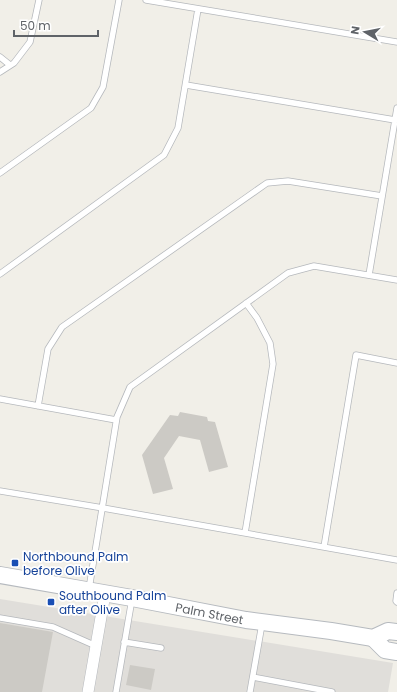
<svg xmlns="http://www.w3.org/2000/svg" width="397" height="692" font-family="Poppins,sans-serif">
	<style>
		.industrial { fill: #e0deda }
		.building { fill: #cccac5 }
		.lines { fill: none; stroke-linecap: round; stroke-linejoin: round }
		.lane-casing { stroke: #b5b8bc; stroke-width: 7 }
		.street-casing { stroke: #b5b8bc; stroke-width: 12 }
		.secondary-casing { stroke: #b6babf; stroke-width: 18 }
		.lane { stroke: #fff; stroke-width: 5.5 }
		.street { stroke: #fff; stroke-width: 11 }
		.secondary { stroke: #fff; stroke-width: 16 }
		.transit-dot { fill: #1a4fb4; stroke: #fff; stroke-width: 1.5 }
		.labels { text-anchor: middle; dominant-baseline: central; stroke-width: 3.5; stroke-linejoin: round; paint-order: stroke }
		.transit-label { font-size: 12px; fill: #164399; stroke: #fff; text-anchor: start }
		.street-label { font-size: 12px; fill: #5f6368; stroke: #fff }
	</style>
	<rect width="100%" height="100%" fill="#f1efe8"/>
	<path class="industrial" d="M0,599L393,663L388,692H0Z"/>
	<path class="building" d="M180,412L207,417L208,421L215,422L228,467L209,472L200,440L179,436L164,458L173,489L153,494L142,455L170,415L178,416Z
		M0,623L53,632L42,692H0Z
		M130,665L155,669L151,690L126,685Z"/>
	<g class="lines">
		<g class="lane-casing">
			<path id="lane" d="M146,0L397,42
				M0,57L10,65
				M0,72L14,63L30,42L39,0
				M186,85L395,120L369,275
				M395,120L397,108
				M0,173L91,108L103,87L119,0
				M0,274L164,155L178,128L198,9
				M0,399L116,420
				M38,406L48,349L62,327L267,183L288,181L382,196
				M0,491L103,508L397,560
				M245,533L273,364L270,343L257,318L246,303
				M324,547L356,355L397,363
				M89,589L117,417L130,387L288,273L314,266L397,280
				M397,593L396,601L397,602
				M0,618L53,627L96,646
				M124,642L161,648
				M253,677L332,692
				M116,692L132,599
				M250,692L262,624"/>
		</g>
		<g class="street-casing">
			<path id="street" d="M88,692L105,594"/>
		</g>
		<g class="secondary-casing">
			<g id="secondary">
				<path id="s1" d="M0,575L132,598L246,620L331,631L373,638L388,631L397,632"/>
				<path d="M373,638L385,650L397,652"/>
			</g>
		</g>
		<use href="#lane" class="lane"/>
		<use href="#street" class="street"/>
		<use href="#secondary" class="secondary"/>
	</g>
	<g class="transit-dot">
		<rect x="11" y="559" width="8" height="8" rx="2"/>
		<rect x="47" y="598" width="8" height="8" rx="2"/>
	</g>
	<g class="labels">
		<g class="transit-label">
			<text x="23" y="556">Northbound Palm<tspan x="23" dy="14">before Olive</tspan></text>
			<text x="59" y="595">Southbound Palm<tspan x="59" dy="14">after Olive</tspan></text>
		</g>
		<g class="street-label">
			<text stroke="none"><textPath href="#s1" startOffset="213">Palm Street</textPath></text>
		</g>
	</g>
	<g transform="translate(365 32) rotate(280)" stroke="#ffffff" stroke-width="3" paint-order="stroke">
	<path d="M0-3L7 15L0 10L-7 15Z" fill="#5f6368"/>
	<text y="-6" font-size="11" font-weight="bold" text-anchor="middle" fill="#5f6368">N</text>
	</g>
	<path d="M14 30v6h84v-6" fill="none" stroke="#5f6368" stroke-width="2"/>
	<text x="20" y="30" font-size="12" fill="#5f6368" stroke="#ffffff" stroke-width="3" paint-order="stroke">50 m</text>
</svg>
